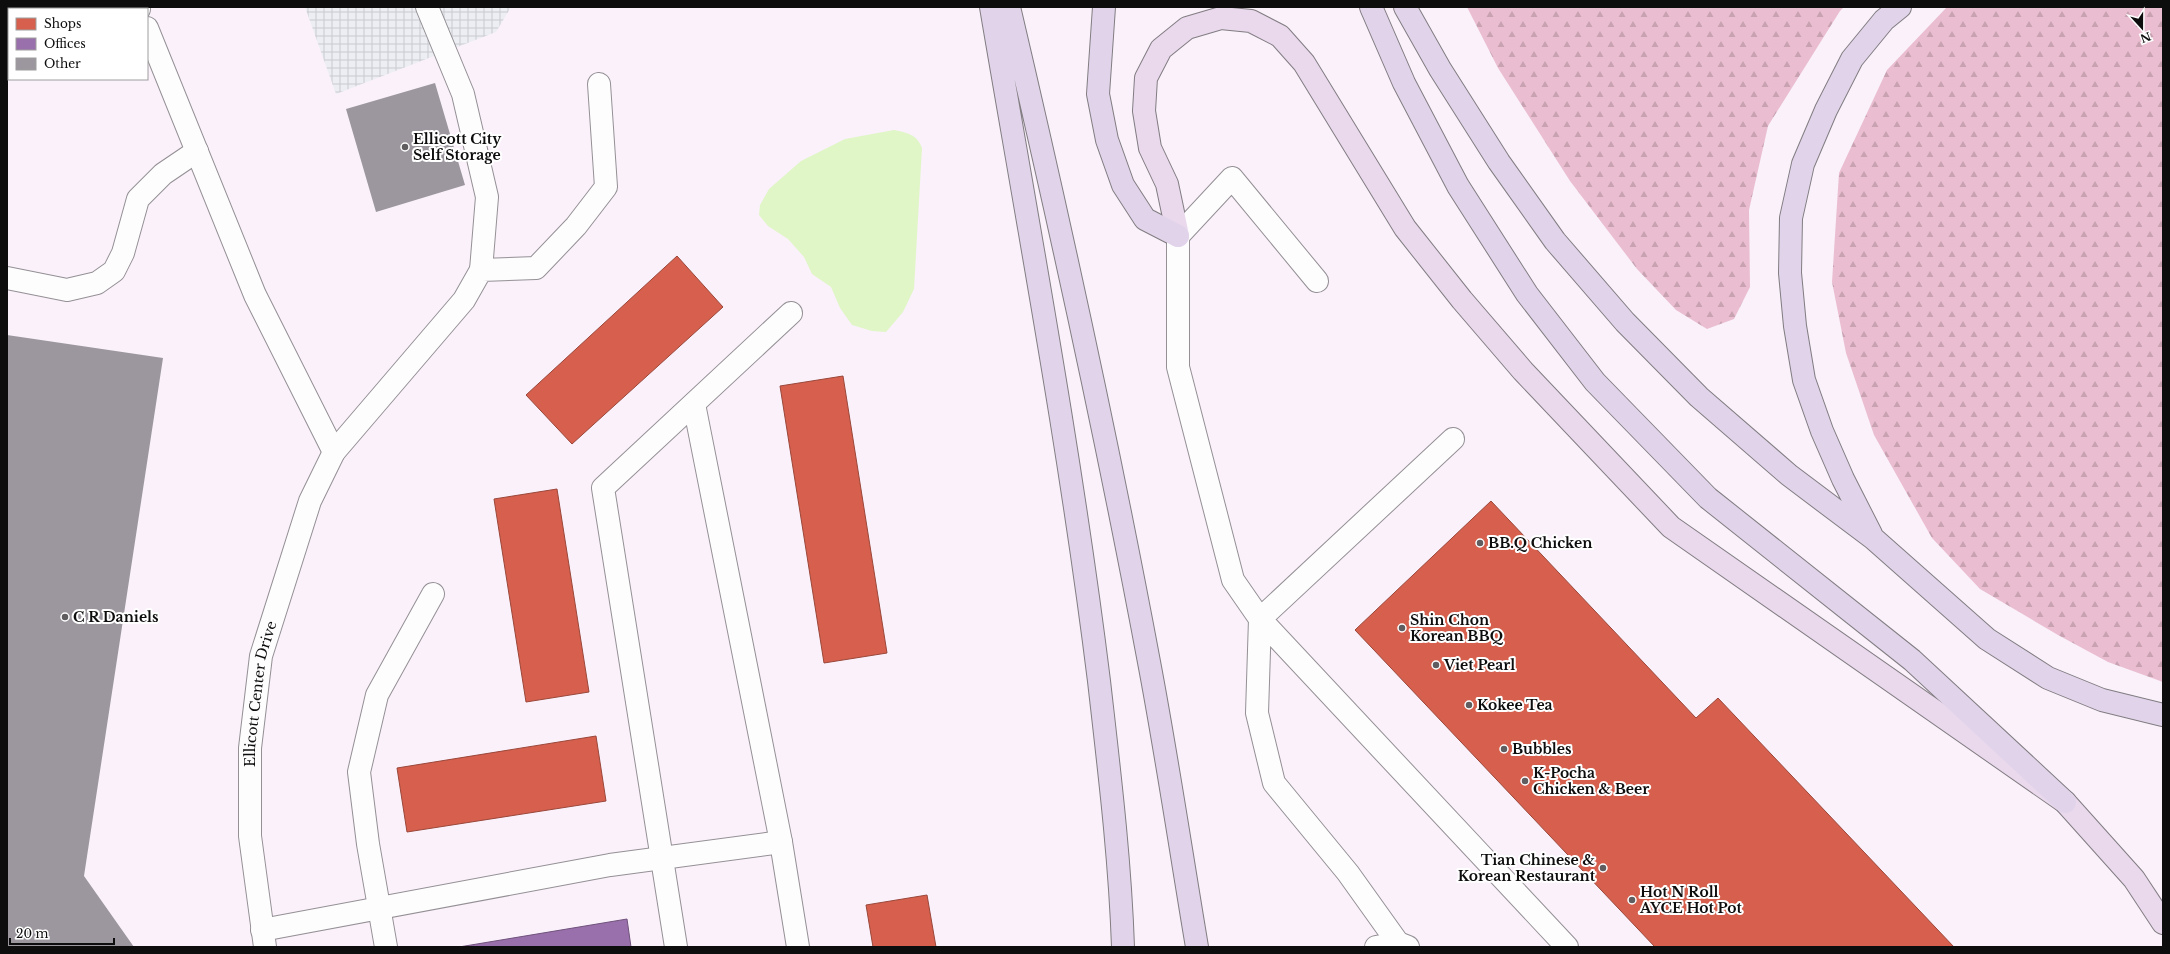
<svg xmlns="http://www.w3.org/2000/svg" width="2170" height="954" font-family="'Libre Baskerville',serif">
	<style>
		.industrial { fill: url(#industrial-grid) }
		.forest { fill: url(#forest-firs) }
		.water { fill: #e0f6c6 }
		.shops { fill: #d6604d; stroke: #9a473a }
		.offices { fill: #9970ab; stroke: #6f527c }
		.building { fill: #9c979e }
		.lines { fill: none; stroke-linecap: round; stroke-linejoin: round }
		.minor-casing { stroke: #949094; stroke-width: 24 }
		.major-casing { stroke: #817d81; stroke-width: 24 }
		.highway-casing { stroke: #817d81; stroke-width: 24 }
		.minor { stroke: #fefdfe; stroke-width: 22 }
		.major { stroke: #ead8ed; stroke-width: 22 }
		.highway { stroke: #e1d4ea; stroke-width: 22 }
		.poi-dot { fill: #605d60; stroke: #fff; stroke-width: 1.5 }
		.labels { text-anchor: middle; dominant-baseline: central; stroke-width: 4; stroke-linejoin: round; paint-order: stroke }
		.poi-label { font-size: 14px; font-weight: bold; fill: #0d0d0d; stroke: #fff; text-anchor: start }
		.street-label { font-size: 14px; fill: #0d0d0d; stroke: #fff }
	</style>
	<defs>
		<pattern id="industrial-grid" width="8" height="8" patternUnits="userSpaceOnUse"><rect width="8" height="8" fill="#eceef3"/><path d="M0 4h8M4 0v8" fill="none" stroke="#c9cbcf"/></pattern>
		<pattern id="forest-firs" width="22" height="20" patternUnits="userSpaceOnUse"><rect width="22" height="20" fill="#eabed0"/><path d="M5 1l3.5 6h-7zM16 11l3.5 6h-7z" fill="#c8a2b1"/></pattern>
	</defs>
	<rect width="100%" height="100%" fill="#faf1fb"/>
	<path class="industrial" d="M305,7H511L496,32L336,94Z"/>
	<path class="forest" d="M1467,7H1844L1840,11L1768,126L1749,210L1750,287L1734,319L1707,329L1676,310L1637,269L1570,181L1498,68Z
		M1947,7H2163V682L2108,662L2058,635L1980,589L1932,538L1874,435L1846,353L1832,282L1839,173L1887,70Z"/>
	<path class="water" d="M894,130C907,133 917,134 922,148L914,289L903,312L886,332L872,331L852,325L840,308L831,287L812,274L804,257L788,239L768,226L759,215L760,205L769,189L801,161L845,139Z"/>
	<path class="shops" d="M677,256L723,307L572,444L526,395Z
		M843,376L887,653L824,663L780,386Z
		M557,489L589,692L526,702L494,499Z
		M1491,501L1696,718L1718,698L1954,947H1655L1355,630Z
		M596,736L606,801L407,832L397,768Z
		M927,895L936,947H873L866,905Z"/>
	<path class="offices" d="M627,919L631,947H459Z"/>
	<path class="building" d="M435,83L465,185L376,212L346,109Z
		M7,335L163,358L84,876L134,947H7Z"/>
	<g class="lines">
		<g class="minor-casing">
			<g id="minor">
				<path d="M139,7V9"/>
				<path d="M427,7L463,94L487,197L481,270"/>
				<path d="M147,28L255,295L334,452"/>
				<path d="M7,278L67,290L97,283L114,271L123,253L138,199L163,174L197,151"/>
				<path d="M1317,281L1232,178L1178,236V367L1233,580L1260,619L1257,713L1274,783L1348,873L1398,943L1408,947"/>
				<path d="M694,404L781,842L798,947"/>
				<path d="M1453,439L1260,619L1567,947"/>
				<path d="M262,930L610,865L781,842"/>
				<path id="s1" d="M265,947L250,836V748L261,656L310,501L334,452L464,300L481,270L536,268L576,226L606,187L599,84"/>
				<path d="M386,947L368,844L359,772L377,695L433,594"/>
				<path d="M676,947L603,488L791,313"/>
				<path d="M1376,947L1398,943"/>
			</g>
		</g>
		<g class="major-casing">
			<path id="major" d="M1178,236L1167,184L1150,148L1144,111L1146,78L1161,49L1187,28L1221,18L1251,21L1280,36L1304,63L1405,228L1462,300L1523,371L1671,527L2065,802L2134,879L2163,923"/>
		</g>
		<g class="highway-casing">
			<path id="highway" d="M991,7C1029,231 1071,455 1099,681C1109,769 1120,858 1123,947
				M1009,7C1060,224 1108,443 1149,662C1167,757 1181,852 1197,947
				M1104,7L1098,94L1107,140L1123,185L1145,219L1178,236
				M1371,7L1404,83L1458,186L1527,294L1595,382L1708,498L1912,660L2065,802
				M1405,7L1440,69L1499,162L1555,241L1625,322L1699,397L1789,475L1874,539L1987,639L2048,678L2102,700L2163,715
				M1871,534L1843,479L1822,431L1804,380L1795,326L1790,273L1791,218L1803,164L1826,110L1852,59L1884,20L1900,7"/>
		</g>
		<use href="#minor" class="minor"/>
		<use href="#major" class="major"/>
		<use href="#highway" class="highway"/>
	</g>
	<g class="poi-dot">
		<circle cx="405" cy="147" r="4"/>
		<circle cx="1480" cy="543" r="4"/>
		<circle cx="65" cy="617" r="4"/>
		<circle cx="1402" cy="628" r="4"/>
		<circle cx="1436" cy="665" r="4"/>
		<circle cx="1469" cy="705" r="4"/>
		<circle cx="1504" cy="749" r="4"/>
		<circle cx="1525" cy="781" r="4"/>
		<circle cx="1603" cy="868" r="4"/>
		<circle cx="1632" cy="900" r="4"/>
	</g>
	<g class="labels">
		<g class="poi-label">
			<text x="413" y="139">Ellicott City<tspan x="413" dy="16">Self Storage</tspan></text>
			<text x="1488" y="543">BB.Q Chicken</text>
			<text x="73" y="617">C R Daniels</text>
			<text x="1410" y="620">Shin Chon<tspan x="1410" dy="16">Korean BBQ</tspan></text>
			<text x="1444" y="665">Viet Pearl</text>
			<text x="1477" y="705">Kokee Tea</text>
			<text x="1512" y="749">Bubbles</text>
			<text x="1533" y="773">K-Pocha<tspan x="1533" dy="16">Chicken &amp; Beer</tspan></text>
			<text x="1595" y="860" text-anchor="end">Tian Chinese &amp;<tspan x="1595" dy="16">Korean Restaurant</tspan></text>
			<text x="1640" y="892">Hot N Roll<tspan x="1640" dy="16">AYCE Hot Pot</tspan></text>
		</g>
		<g class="street-label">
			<text stroke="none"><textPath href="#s1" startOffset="255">Ellicott Center Drive</textPath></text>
		</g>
	</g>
	<rect width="2170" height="954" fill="none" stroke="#0d0d0d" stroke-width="16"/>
	<rect x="8" y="8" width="140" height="72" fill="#ffffff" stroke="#9e9e9e"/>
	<rect x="16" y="18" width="20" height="12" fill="#d6604d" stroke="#9e9e9e"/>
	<text x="44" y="28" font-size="12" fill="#0d0d0d">Shops</text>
	<rect x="16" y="38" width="20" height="12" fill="#9970ab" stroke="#9e9e9e"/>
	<text x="44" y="48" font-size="12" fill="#0d0d0d">Offices</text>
	<rect x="16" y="58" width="20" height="12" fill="#9c979e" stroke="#9e9e9e"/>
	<text x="44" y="68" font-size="12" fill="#0d0d0d">Other</text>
	<g transform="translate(2142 28) rotate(159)" stroke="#ffffff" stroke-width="3" paint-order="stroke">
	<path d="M0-3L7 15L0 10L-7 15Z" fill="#0d0d0d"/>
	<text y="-6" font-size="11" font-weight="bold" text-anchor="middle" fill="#0d0d0d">N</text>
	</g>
	<path d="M10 938v6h104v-6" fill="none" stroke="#0d0d0d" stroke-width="2"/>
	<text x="16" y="938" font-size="12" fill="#0d0d0d" stroke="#ffffff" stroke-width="3" paint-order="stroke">20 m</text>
</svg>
